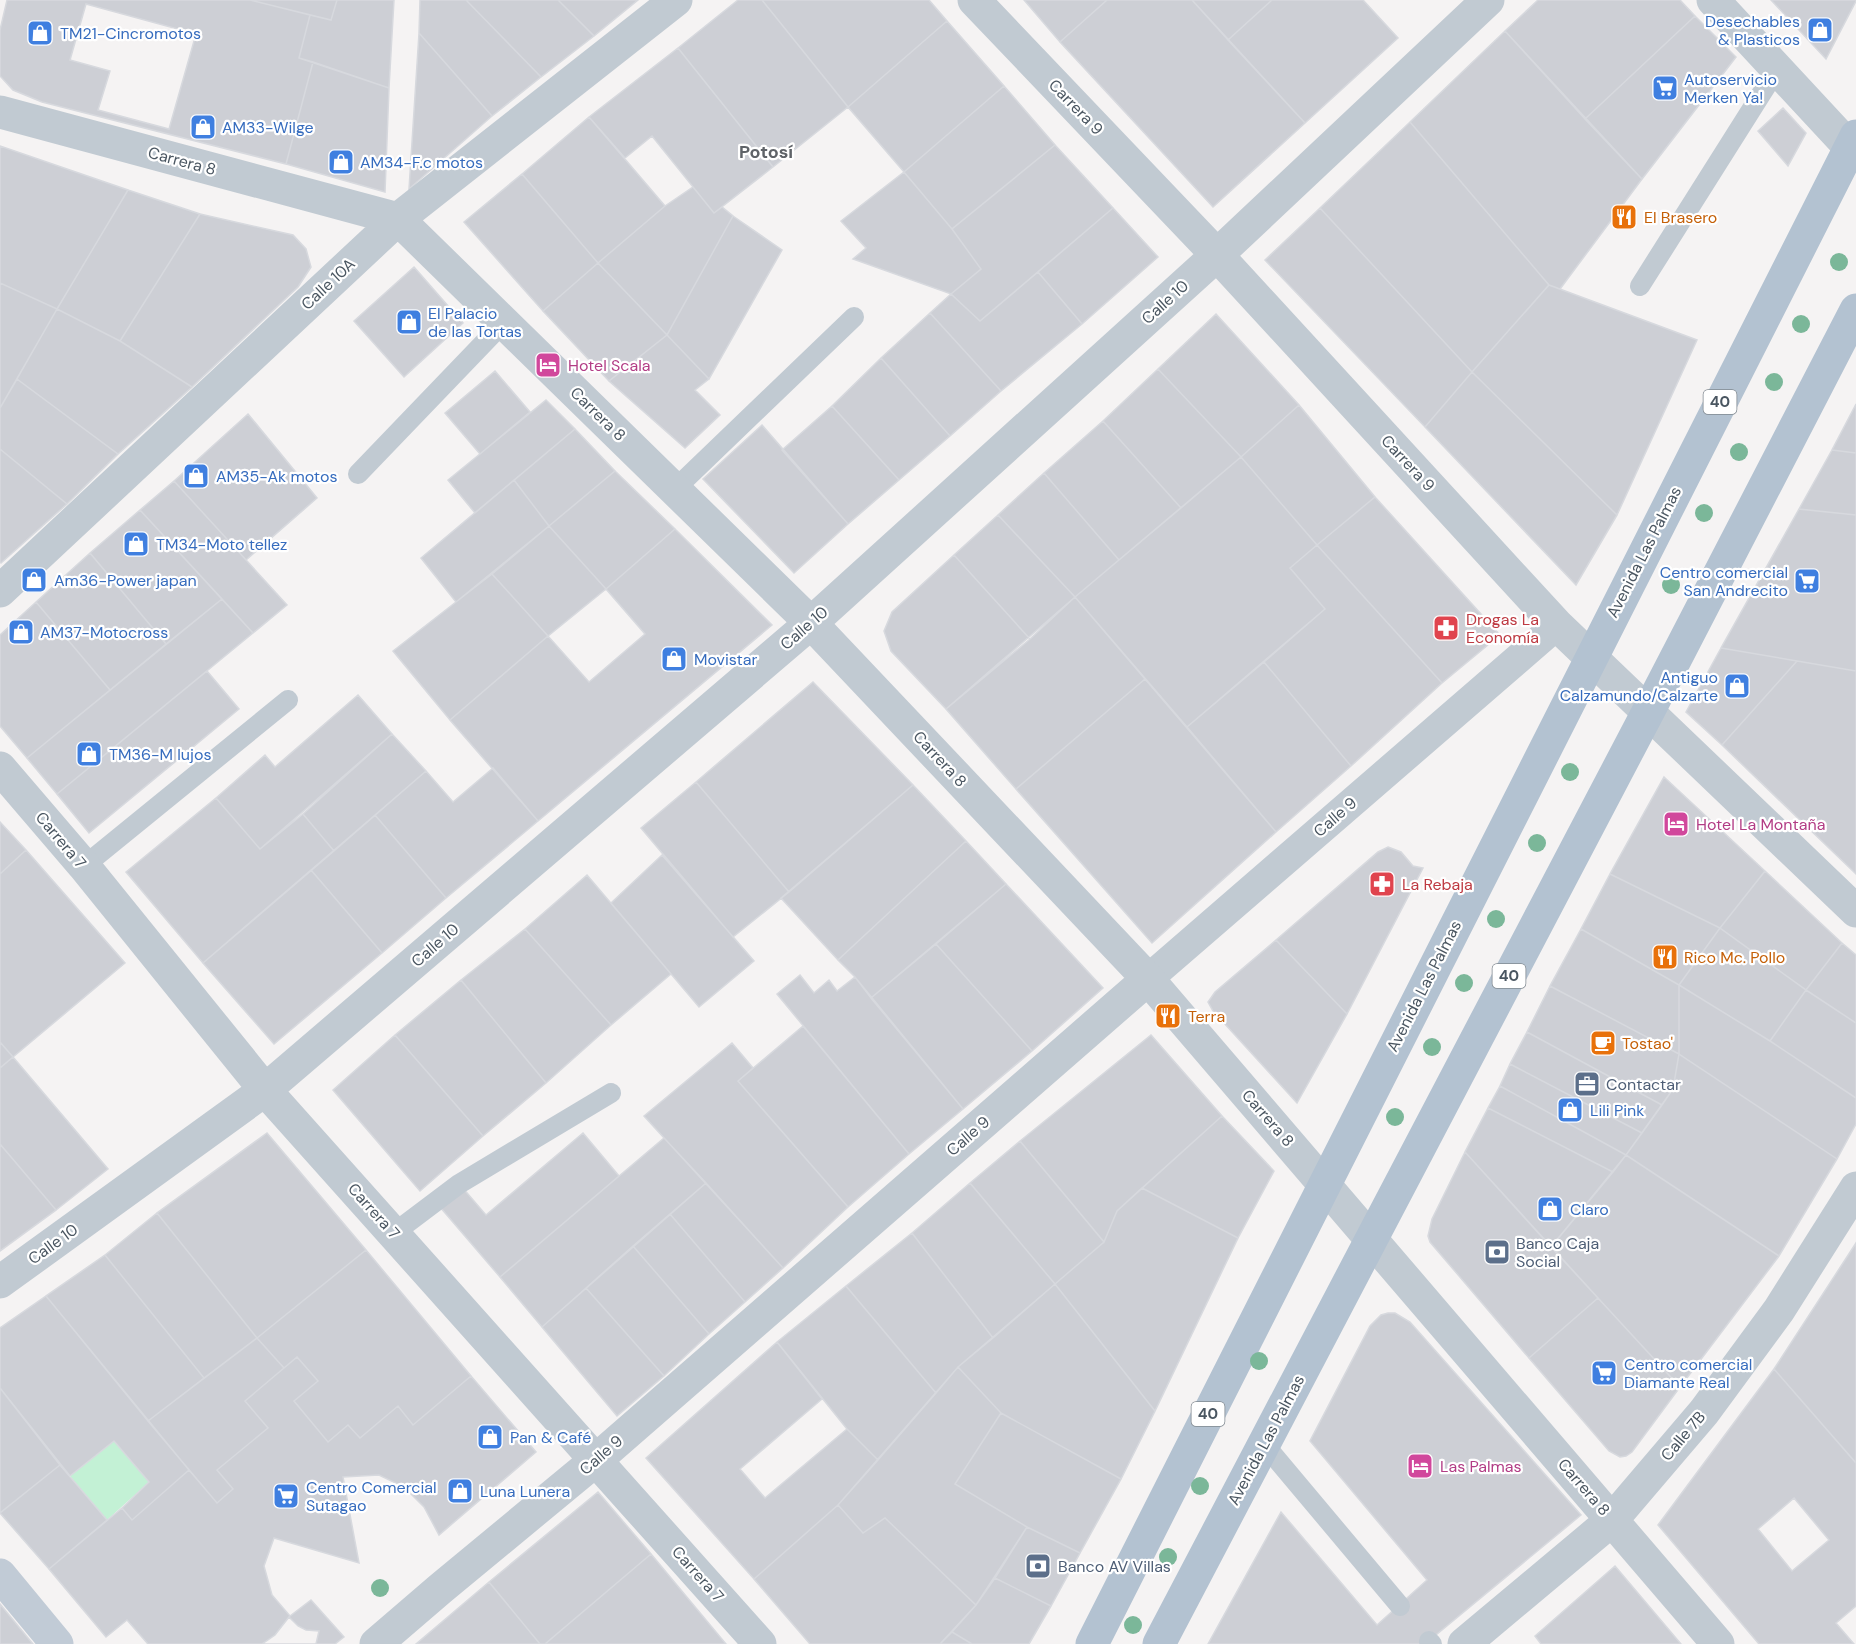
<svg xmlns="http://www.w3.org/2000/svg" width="1856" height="1644" font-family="'DM Sans',sans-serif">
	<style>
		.green { fill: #c3f1d5 }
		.building { fill: #cdcfd5; stroke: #d7d9de; stroke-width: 1.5; fill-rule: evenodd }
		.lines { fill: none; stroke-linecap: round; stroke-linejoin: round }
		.service { stroke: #c1cad2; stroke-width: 20 }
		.pedestrian { stroke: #c1cad2; stroke-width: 30 }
		.minor { stroke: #c1cad2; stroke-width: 33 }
		.secondary { stroke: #c1cbd6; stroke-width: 33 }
		.primary { stroke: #b3c2d1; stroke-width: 33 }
		.tree { fill: #7bb799 }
		.labels { text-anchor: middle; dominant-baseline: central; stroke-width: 4.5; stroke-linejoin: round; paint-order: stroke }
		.shield { fill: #fff; stroke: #808990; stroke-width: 1.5 }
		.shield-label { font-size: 15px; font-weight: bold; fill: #4a5661 }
		.shop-label { font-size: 16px; fill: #366cbe; stroke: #fff; text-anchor: start }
		.street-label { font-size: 16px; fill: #4a5661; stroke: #fff }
		.food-label { font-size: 16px; fill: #c56008; stroke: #fff; text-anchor: start }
		.hotel-label { font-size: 16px; fill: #b23c85; stroke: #fff; text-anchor: start }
		.health-label { font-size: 16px; fill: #be3a42; stroke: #fff; text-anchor: start }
		.service-label { font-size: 16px; fill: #4e5e75; stroke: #fff; text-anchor: start }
		.neighbourhood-label { font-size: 18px; font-weight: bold; fill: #5f6368; stroke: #fff }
	</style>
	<rect width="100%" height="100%" fill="#f5f3f3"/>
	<path class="green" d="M114,1441L149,1482L107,1520L70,1476Z"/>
	<path class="building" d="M7,0H250L310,15L299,58L313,62L286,164L42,102L13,90L0,76V30ZM86,4L196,34L169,129L98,110L110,71L70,60Z
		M250,0H337L331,20Z
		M337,0H394L389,88L299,58L310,15L331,20Z
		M420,0H466L541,77L492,116L419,33Z
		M466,0H558L594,36L541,77Z
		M558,0H638L594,36Z
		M738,0H762L848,107L773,167L678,48Z
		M762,0H929L947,21L848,107Z
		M1024,0H1107L1060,42Z
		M1107,0H1192L1305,123L1213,207L1060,42Z
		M1192,0H1272L1228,40Z
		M1272,0H1363L1398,38L1305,123L1228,40Z
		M1538,0H1680L1695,16L1585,119L1505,31Z
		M1771,0H1856V1L1826,59Z
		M1695,16L1736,57L1642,179L1585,119Z
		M947,21L1004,86L904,172L848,107Z
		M1505,31L1642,179L1560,289L1549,285L1410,122Z
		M419,33L492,116L409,189Z
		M678,48L773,167L714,213L652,136L625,158L589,117Z
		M313,62L389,88L385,192L286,164Z
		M1004,86L1055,145L952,229L904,172Z
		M1783,108L1806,133L1788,166L1758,131Z
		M589,117L665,206L598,263L522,174Z
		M1410,122L1549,285L1472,372L1320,208Z
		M1055,145L1113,208L980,321L951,294L981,269L952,229Z
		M0,146L128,190L57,309L0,283Z
		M904,172L952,229L981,269L951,294L853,259L866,248L841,221Z
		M522,174L598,263L543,311L464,222Z
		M693,187L714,213L722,207L733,216L667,335L598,263L665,206Z
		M128,190L200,214L120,341L57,309Z
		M1113,208L1158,257L1082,324L1038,272Z
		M1320,208L1472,372L1425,427L1265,260Z
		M200,214L293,235L306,249L311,267L298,287L192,387L120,341Z
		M733,216L782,250L709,379L667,335Z
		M598,263L667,335L609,381L543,311Z
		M414,267L463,323L404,377L354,321Z
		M1038,272L1082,324L1001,391L930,313L951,294L980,321Z
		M0,283L57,309L0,408Z
		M1549,285L1697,340L1617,515L1472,372Z
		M57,309L120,341L192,387L118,454L17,379Z
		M930,313L1001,391L950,436L881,358Z
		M1216,314L1299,405L1241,457L1158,369Z
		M667,335L709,379L695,390L720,415L685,448L609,381Z
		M881,358L950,436L899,480L832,406Z
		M1158,369L1241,457L1181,508L1103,421Z
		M495,371L530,412L480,454L445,413Z
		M1472,372L1617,515L1576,585L1425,427Z
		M17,379L118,454L67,504L0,449V408Z
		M546,400L575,429L475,513L448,480Z
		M1856,404V453L1832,450Z
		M1299,405L1375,497L1317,545L1241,457Z
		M832,406L899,480L848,524L782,450Z
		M248,414L317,498L246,560L174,481Z
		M1103,421L1181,508L1119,560L1044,473Z
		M762,425L848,524L794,573L703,479Z
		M575,429L615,471L549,526L514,480Z
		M0,449L67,504L1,563L0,562Z
		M1832,450L1856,453V515L1799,509Z
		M1241,457L1317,545L1290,568L1325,609L1187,727L1075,597Z
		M615,471L675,529L606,589L549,526Z
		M1044,473L1119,560L1075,597L998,515Z
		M514,480L549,526L456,602L421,558Z
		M174,481L287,605L253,633L140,510Z
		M1375,497L1500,635L1442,683L1317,545Z
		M1799,509L1856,515V671L1721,648Z
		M140,510L222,599L166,644L90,553Z
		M998,515L1075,597L1030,639L954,555Z
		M549,526L606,589L548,636L492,574Z
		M675,529L772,625L538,821L450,720L548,636L589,682L645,634L606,589Z
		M1317,545L1442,683L1351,766L1264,662L1325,609L1290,568Z
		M90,553L166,644L110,690L36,602Z
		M954,555L1030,639L946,709L891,651L884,631L892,612Z
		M492,574L548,636L450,720L393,651Z
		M1075,597L1145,679L1016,789L946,709Z
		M222,599L253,633L57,794L27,758Z
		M36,602L110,690L27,758L0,726V635Z
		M1721,648L1797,661L1722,745L1686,712Z
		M1797,661L1856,671V874L1722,745Z
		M1264,662L1351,766L1276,832L1187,727Z
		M207,671L239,709L89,833L57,794Z
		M1145,679L1276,832L1152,943L1016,789Z
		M813,682L913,785L789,892L696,782Z
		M358,695L392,734L260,849L216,798L265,755L275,767Z
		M392,734L426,771L334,851L303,814Z
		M493,768L538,821L446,898L375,815L426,771L453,802Z
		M1664,777L1765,871L1720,928L1610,874Z
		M696,782L789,892L733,937L641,828Z
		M913,785L966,841L838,960L781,898Z
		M216,798L260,849L303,814L334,851L203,963L126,872Z
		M375,815L446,898L382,953L311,870Z
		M0,822L26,850L0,874Z
		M966,841L1006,884L871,998L855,977L838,960Z
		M1388,847L1401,852L1413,866L1423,868L1347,1014L1276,940L1378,852Z
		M26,850L125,963L13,1057L0,1042V874Z
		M662,855L754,961L699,1007L611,903Z
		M311,870L382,953L274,1044L203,963Z
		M1765,871L1842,943L1806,990L1720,928Z
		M1610,874L1720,928L1679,985L1581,929Z
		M587,875L671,974L611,1025L525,929Z
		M1006,884L1103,988L1032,1051L936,944Z
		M1720,928L1806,990L1770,1041L1679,985Z
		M525,929L611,1025L546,1083L461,980Z
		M1581,929L1679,985V1054L1550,986Z
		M1276,940L1347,1014L1297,1103L1213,1011L1208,1002L1215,992Z
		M1842,943L1856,955V1023L1806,990Z
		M936,944L1032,1051L963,1109L871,998Z
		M800,975L814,993L829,980L837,991L855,977L963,1109L909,1154L777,994Z
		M461,980L546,1083L483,1136L395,1035Z
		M1679,985L1770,1041L1856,1098V1124L1837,1159L1679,1054Z
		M1550,986L1679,1054L1673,1089L1662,1105L1527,1032Z
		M1806,990L1856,1023V1098L1770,1041Z
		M803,1026L909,1154L848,1207L738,1081Z
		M1527,1032L1662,1105L1642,1133L1510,1064Z
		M395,1035L483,1136L420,1191L333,1090Z
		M1151,1035L1222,1116L1117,1211L1104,1242L1020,1141Z
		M0,1042L13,1057L0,1068Z
		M732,1043L753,1068L738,1081L848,1207L783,1268L644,1116Z
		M1679,1054L1837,1159L1779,1256L1626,1155L1673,1089Z
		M13,1057L108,1169L56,1210L0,1144V1068Z
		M1510,1064L1642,1133L1626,1155L1500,1086Z
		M1500,1086L1626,1155L1613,1172L1488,1108Z
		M1488,1108L1613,1172L1551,1247L1465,1152Z
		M1222,1116L1274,1171L1238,1238L1142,1188Z
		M267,1133L366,1250L257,1338L157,1213Z
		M583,1133L619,1176L500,1277L440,1207L462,1187L486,1215Z
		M664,1138L706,1183L542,1327L500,1277Z
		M1020,1141L1104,1242L1055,1284L970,1183Z
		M0,1144L56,1210L0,1251Z
		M1465,1152L1598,1298L1529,1358L1430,1242L1428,1236L1432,1219Z
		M1626,1155L1779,1256L1680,1387L1551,1247Z
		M706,1183L783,1268L745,1302L670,1214Z
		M970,1183L1055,1284L993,1338L912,1233Z
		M1142,1188L1238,1238L1155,1411L1055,1284L1104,1242L1117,1211Z
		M157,1213L257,1338L204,1378L105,1255Z
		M670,1214L745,1302L709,1334L633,1246Z
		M912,1233L993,1338L958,1367L936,1393L846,1286Z
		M1856,1243V1463L1774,1369Z
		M633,1246L709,1334L664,1376L586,1288Z
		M366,1250L471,1376L413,1425L398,1406L360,1438L348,1425L328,1442L294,1401L318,1381L297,1357L284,1368L257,1338Z
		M105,1255L204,1378L148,1421L46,1296Z
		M1055,1284L1155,1411L1121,1479L1001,1413L958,1367Z
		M846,1286L936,1393L878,1460L847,1429L777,1342Z
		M586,1288L664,1376L617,1416L542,1327Z
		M46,1296L189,1470L132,1520L122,1508L149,1482L114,1441L70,1476L0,1388V1328Z
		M1598,1298L1680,1387L1632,1452L1626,1456L1620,1457L1609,1451L1529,1358Z
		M1388,1313H1395L1410,1322L1581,1515L1425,1644H1208L1281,1512L1377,1625L1427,1580L1310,1441L1370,1326L1381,1315Z
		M257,1338L284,1368L245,1401L268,1428L217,1470L233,1489L217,1503L148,1421Z
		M777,1342L822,1399L740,1469L765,1498L847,1429L878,1460L838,1505L754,1579L646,1458Z
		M297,1357L318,1381L294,1401L328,1442L348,1425L360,1438L398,1406L413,1425L471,1376L536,1452L439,1535L424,1507L404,1487L379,1475L343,1477L359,1563L274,1538L264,1566L272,1595L290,1616L311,1600L344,1637L335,1644H148L127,1620L106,1637L49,1569L122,1508L132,1520L189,1470L217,1503L233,1489L217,1470L268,1428L245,1401Z
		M958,1367L1001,1413L955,1484L1027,1527L976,1605L885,1518L863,1533L838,1505Z
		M1774,1369L1856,1463V1606L1836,1623L1854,1644H1759L1658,1525ZM1794,1498L1829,1540L1792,1571L1758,1529Z
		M0,1388L60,1465L0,1513Z
		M1001,1413L1121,1479L1080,1553L1027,1527L955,1484Z
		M60,1465L107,1520L49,1569L0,1513Z
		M598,1492L651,1554L545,1644H540L489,1582Z
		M838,1505L863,1533L885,1518L976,1605L940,1644H810L754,1579Z
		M1027,1527L1080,1553L1051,1606L995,1578Z
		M651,1554L726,1644H545Z
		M1615,1566L1681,1644H1541L1535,1636Z
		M995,1578L1051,1606L1029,1644H972L952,1632L976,1605Z
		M489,1582L540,1644H416Z
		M0,1604L33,1644H0Z
		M289,1617L298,1626L306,1630L319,1631L316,1644H262L275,1635Z
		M952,1632L972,1644H940Z"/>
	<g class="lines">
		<path class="service" d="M1640,286L1777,69
			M358,474L504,322
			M675,489L854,317
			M84,866L288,700
			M394,1233L459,1184L611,1093
			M1264,1444L1400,1606
			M1429,1641L1432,1644"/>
		<path class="pedestrian" d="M1148,979L1557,625"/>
		<path class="minor" d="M974,0L1217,255L1557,625L1856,911
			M1713,0L1856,154
			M0,112L398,219L811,623L1148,979L1718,1644
			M0,591L398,219L676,0
			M0,768L84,866L265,1090L760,1644
			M0,1282L265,1090L811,623L1217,255L1488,0
			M376,1644L440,1589L596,1460L1148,979
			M1464,1644L1612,1520L1704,1412L1779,1310L1856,1188"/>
		<path class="secondary" d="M0,1575L57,1644"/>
		<path class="primary" d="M1092,1644L1856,136
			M1159,1644L1648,712L1856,310"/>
	</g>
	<g class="tree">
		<circle cx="1839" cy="262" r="9"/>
		<circle cx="1801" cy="324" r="9"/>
		<circle cx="1774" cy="382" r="9"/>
		<circle cx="1739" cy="452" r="9"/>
		<circle cx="1704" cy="513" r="9"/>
		<circle cx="1671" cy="585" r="9"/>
		<circle cx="1570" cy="772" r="9"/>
		<circle cx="1537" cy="843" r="9"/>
		<circle cx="1496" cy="919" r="9"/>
		<circle cx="1464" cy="983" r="9"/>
		<circle cx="1432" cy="1047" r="9"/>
		<circle cx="1395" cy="1117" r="9"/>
		<circle cx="1259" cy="1361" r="9"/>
		<circle cx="1200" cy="1486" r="9"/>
		<circle cx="1168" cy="1557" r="9"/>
		<circle cx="380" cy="1588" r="9"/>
		<circle cx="1133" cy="1625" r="9"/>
	</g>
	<defs>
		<g id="shop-square" transform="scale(1.35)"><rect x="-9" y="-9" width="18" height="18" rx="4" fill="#3f7fe0" stroke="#fff"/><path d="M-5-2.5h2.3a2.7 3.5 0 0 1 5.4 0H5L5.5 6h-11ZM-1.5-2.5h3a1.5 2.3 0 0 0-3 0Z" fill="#fff"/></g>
		<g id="supermarket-square" transform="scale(1.35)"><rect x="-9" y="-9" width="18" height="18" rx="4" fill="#3f7fe0" stroke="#fff"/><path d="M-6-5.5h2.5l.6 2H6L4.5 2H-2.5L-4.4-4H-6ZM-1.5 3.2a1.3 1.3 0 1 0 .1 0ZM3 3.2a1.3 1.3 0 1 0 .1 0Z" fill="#fff"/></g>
		<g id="restaurant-square" transform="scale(1.35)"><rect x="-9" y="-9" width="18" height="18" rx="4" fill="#e8710a" stroke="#fff"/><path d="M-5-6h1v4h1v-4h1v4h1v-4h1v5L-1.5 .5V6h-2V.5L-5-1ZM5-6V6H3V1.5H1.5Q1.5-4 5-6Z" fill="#fff"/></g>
		<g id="hotel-square" transform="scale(1.35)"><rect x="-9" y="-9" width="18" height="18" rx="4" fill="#d1479c" stroke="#fff"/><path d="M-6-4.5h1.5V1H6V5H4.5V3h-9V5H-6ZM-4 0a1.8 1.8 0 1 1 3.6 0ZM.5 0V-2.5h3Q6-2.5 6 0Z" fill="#fff"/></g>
		<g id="pharmacy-square" transform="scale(1.35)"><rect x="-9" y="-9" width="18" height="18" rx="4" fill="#e0444e" stroke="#fff"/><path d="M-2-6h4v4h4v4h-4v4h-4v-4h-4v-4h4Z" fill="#fff"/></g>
		<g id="cafe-square" transform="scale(1.35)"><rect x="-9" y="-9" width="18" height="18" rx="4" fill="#e8710a" stroke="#fff"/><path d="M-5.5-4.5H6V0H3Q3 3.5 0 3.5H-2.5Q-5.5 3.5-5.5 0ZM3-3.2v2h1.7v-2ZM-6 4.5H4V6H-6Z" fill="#fff"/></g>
		<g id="office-square" transform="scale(1.35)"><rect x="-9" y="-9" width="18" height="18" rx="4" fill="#5c6f8a" stroke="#fff"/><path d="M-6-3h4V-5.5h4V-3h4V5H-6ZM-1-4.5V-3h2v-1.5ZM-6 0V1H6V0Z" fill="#fff"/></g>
		<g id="bank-square" transform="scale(1.35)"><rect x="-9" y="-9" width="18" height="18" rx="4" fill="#5c6f8a" stroke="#fff"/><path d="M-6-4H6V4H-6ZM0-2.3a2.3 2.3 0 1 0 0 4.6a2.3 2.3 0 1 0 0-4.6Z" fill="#fff"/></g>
	</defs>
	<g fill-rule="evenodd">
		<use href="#shop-square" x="1820" y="30"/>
		<use href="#shop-square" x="40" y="33"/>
		<use href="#supermarket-square" x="1665" y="88"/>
		<use href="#shop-square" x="203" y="127"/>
		<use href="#shop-square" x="341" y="162"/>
		<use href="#restaurant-square" x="1624" y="217"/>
		<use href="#shop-square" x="409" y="322"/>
		<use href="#hotel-square" x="548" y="365"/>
		<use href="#shop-square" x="196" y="476"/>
		<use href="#shop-square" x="136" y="544"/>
		<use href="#shop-square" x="34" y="580"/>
		<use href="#supermarket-square" x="1807" y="581"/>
		<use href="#pharmacy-square" x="1446" y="628"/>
		<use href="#shop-square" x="21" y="632"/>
		<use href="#shop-square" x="674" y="659"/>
		<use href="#shop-square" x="1737" y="686"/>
		<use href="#shop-square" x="89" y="754"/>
		<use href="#hotel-square" x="1676" y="824"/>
		<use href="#pharmacy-square" x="1382" y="884"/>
		<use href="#restaurant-square" x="1665" y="957"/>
		<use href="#restaurant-square" x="1168" y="1016"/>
		<use href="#cafe-square" x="1603" y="1043"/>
		<use href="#office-square" x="1587" y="1084"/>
		<use href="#shop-square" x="1570" y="1110"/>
		<use href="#shop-square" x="1550" y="1209"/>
		<use href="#bank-square" x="1497" y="1252"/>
		<use href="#supermarket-square" x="1604" y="1373"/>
		<use href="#shop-square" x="490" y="1437"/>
		<use href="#hotel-square" x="1420" y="1466"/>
		<use href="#shop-square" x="460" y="1491"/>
		<use href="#supermarket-square" x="286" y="1496"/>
		<use href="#bank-square" x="1038" y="1566"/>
	</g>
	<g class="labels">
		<g class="shield">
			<rect x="1703.5" y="390" width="33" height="24" rx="4.5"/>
			<rect x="1492.5" y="964" width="33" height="24" rx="4.5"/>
			<rect x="1191.5" y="1402" width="33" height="24" rx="4.5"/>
		</g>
		<g class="shield-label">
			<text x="1720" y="402">40</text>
			<text x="1509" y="976">40</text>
			<text x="1208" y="1414">40</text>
		</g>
		<g class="shop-label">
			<text x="1800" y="21" text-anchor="end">Desechables<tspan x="1800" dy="18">&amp; Plasticos</tspan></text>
			<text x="60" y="33">TM21-Cincromotos</text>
			<text x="1684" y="79">Autoservicio<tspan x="1684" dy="18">Merken Ya!</tspan></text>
			<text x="222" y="127">AM33-Wilge</text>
			<text x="360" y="162">AM34-F.c motos</text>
			<text x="428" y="313">El Palacio<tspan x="428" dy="18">de las Tortas</tspan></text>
			<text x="216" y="476">AM35-Ak motos</text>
			<text x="156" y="544">TM34-Moto tellez</text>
			<text x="1788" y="572" text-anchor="end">Centro comercial<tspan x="1788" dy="18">San Andrecito</tspan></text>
			<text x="54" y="580">Am36-Power japan</text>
			<text x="40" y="632">AM37-Motocross</text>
			<text x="694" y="659">Movistar</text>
			<text x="1718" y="677" text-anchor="end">Antiguo<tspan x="1718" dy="18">Calzamundo/Calzarte</tspan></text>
			<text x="109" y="754">TM36-M lujos</text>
			<text x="1590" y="1110">Lili Pink</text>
			<text x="1570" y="1209">Claro</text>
			<text x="1624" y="1364">Centro comercial<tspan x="1624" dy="18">Diamante Real</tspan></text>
			<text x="510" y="1437">Pan &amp; Café</text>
			<text x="306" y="1487">Centro Comercial<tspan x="306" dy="18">Sutagao</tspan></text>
			<text x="480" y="1491">Luna Lunera</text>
		</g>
		<g class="street-label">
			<text transform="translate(1076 107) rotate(46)">Carrera 9</text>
			<text transform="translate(182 161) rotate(15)">Carrera 8</text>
			<text transform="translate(328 284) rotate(-43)">Calle 10A</text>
			<text transform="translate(1165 302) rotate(-42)">Calle 10</text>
			<text transform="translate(598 414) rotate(44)">Carrera 8</text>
			<text transform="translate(1408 463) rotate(47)">Carrera 9</text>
			<text transform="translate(1644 552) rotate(-63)">Avenida Las Palmas</text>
			<text transform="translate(804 628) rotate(-41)">Calle 10</text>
			<text transform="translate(940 759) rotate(47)">Carrera 8</text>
			<text transform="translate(1335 817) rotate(-41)">Calle 9</text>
			<text transform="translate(61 840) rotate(50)">Carrera 7</text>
			<text transform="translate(435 945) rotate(-41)">Calle 10</text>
			<text transform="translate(1424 986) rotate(-63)">Avenida Las Palmas</text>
			<text transform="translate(1268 1118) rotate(49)">Carrera 8</text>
			<text transform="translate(968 1136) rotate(-41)">Calle 9</text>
			<text transform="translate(374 1211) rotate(48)">Carrera 7</text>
			<text transform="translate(53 1244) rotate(-36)">Calle 10</text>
			<text transform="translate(1683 1436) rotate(-50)">Calle 7B</text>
			<text transform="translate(1266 1440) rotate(-62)">Avenida Las Palmas</text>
			<text transform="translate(601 1455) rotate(-41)">Calle 9</text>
			<text transform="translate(1584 1487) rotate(49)">Carrera 8</text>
			<text transform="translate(698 1574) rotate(48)">Carrera 7</text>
		</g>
		<g class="food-label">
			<text x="1644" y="217">El Brasero</text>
			<text x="1684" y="957">Rico Mc. Pollo</text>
			<text x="1188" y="1016">Terra</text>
			<text x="1622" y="1043">Tostao'</text>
		</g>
		<g class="hotel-label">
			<text x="568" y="365">Hotel Scala</text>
			<text x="1696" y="824">Hotel La Montaña</text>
			<text x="1440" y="1466">Las Palmas</text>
		</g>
		<g class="health-label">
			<text x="1466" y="619">Drogas La<tspan x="1466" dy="18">Economía</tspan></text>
			<text x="1402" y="884">La Rebaja</text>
		</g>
		<g class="service-label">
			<text x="1606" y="1084">Contactar</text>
			<text x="1516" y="1243">Banco Caja<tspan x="1516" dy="18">Social</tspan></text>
			<text x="1058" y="1566">Banco AV Villas</text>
		</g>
		<g class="neighbourhood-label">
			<text x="766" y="152">Potosí</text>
		</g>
	</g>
</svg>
